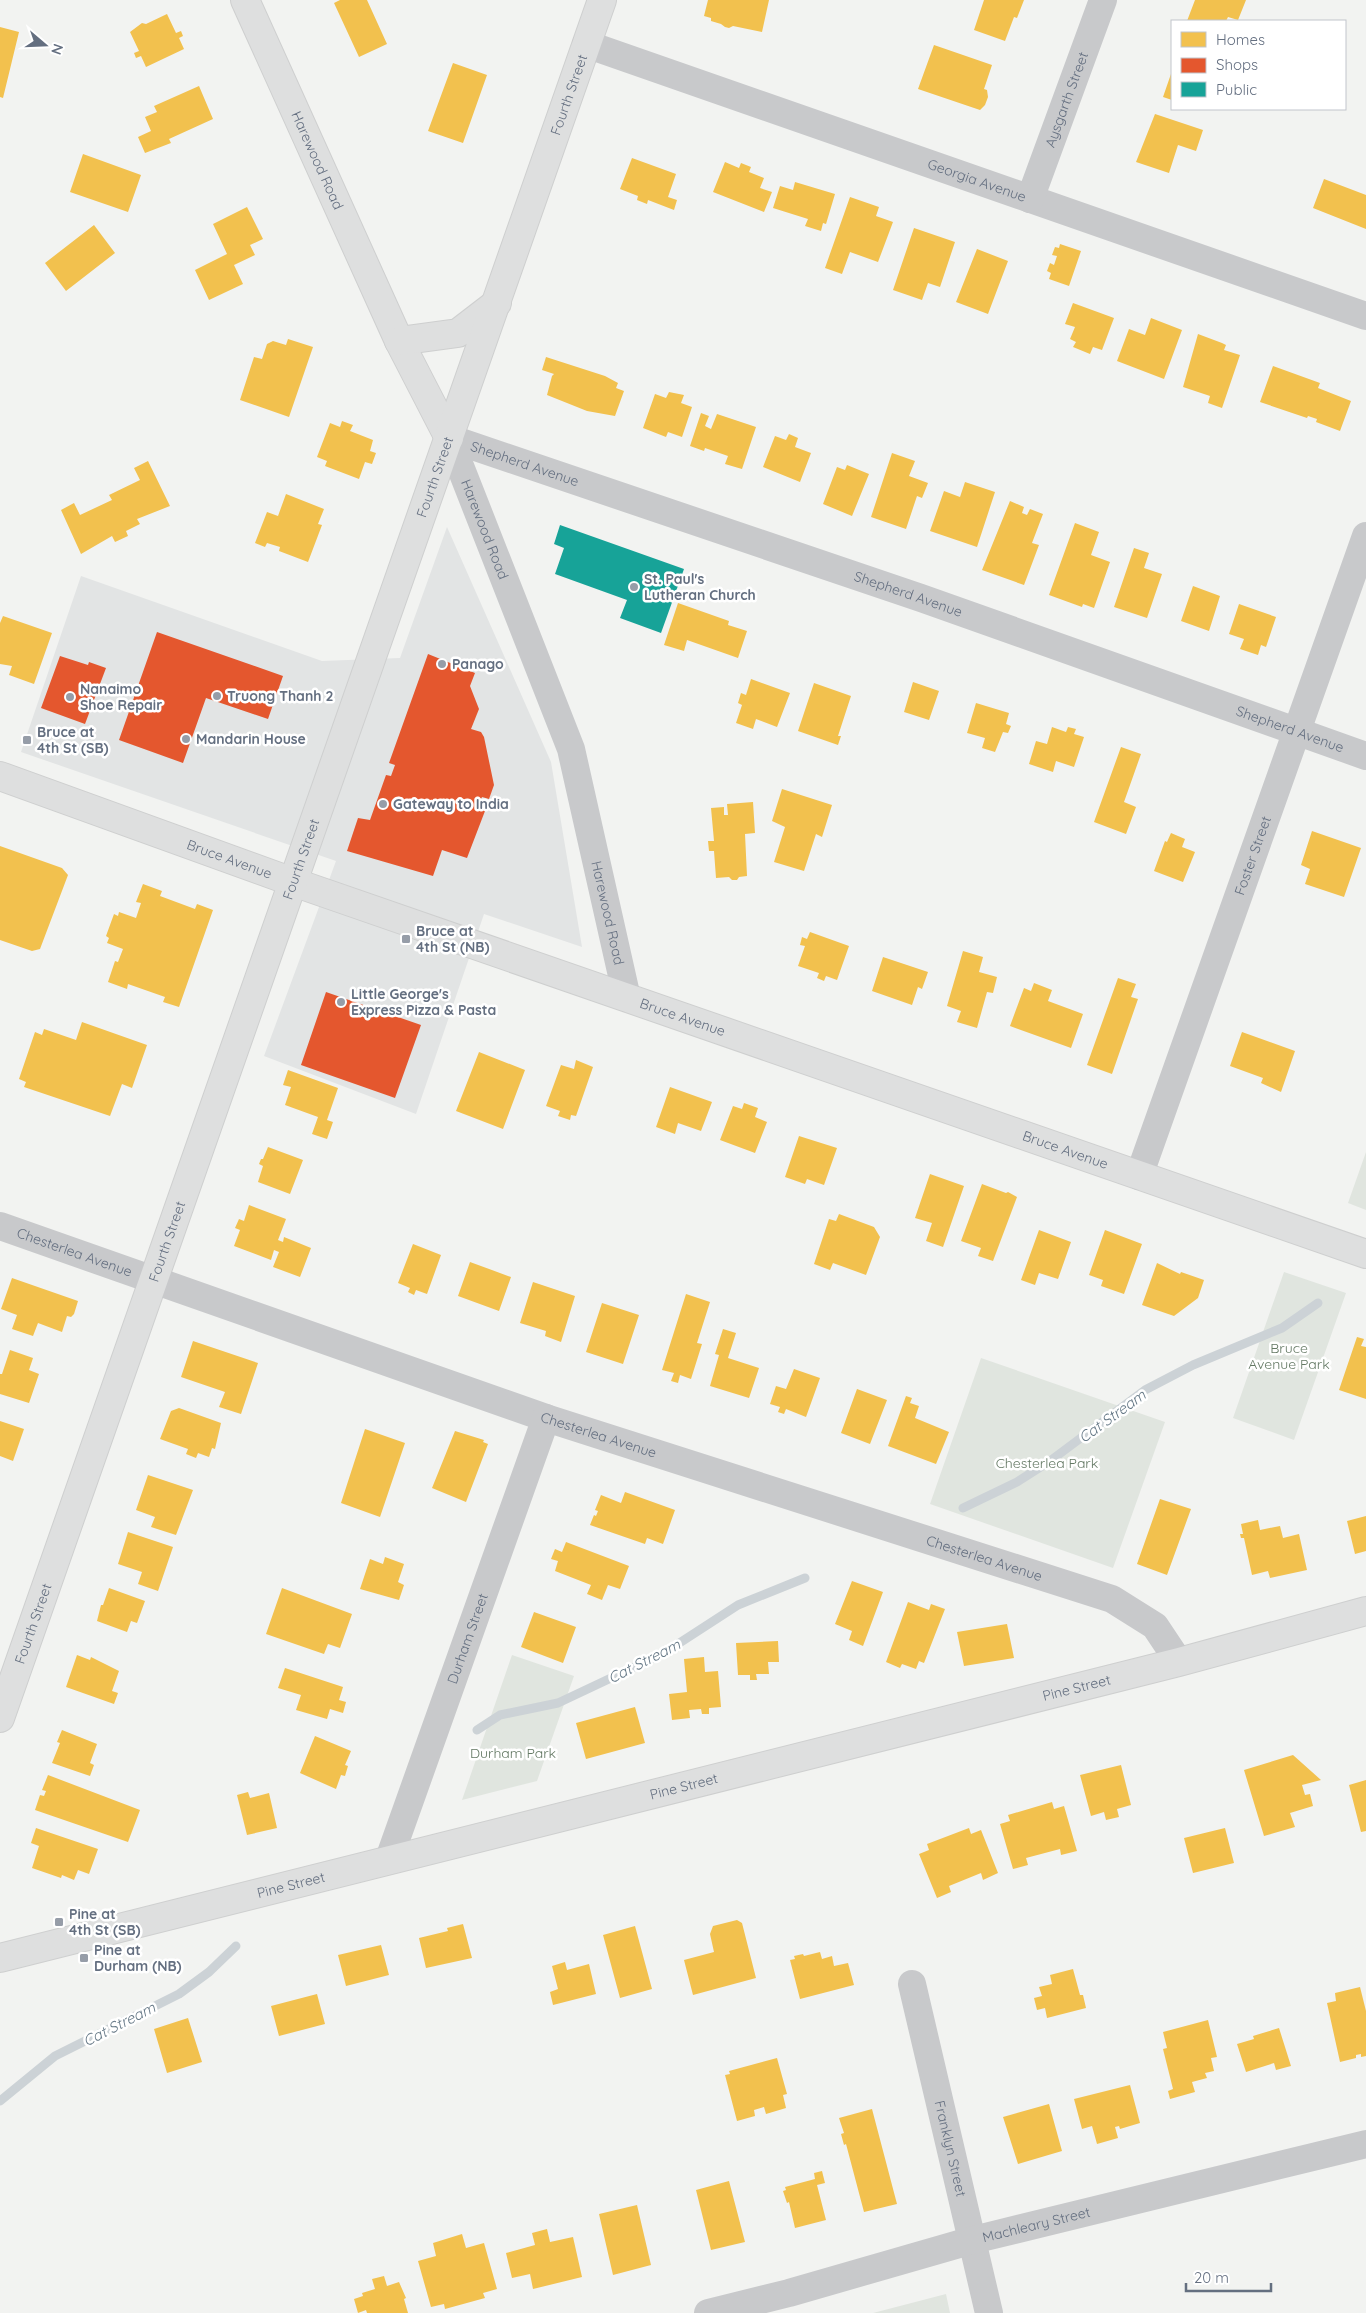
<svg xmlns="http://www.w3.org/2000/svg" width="1366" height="2313" font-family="Quicksand,sans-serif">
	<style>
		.built { fill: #e2e4e4 }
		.green { fill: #e0e5df }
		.homes { fill: #f2c14e }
		.shops { fill: #e4572e }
		.public { fill: #17a398 }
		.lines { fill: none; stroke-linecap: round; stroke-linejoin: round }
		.stream { stroke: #ccd2d6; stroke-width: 9 }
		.secondary-casing { stroke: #cecfcf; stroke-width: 30 }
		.street { stroke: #c8c9cb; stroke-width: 28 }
		.secondary { stroke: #dedfdf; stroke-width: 28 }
		.poi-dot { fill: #969da8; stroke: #fff; stroke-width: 2 }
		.labels { text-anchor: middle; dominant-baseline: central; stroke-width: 5; stroke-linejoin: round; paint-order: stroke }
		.street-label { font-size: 14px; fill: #646f80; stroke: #fff }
		.poi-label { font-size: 14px; font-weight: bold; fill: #646f80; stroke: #fff; text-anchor: start }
		.park-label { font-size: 14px; fill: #637863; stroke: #fff }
		.water-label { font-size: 15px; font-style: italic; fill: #647785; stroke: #fff }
	</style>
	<rect width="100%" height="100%" fill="#f2f3f1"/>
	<path class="built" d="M447,527L551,762L582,947L484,914L416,1114L264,1056L336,861L21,752L81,576L322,661L400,658Z"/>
	<path class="green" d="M1366,1152V1210L1348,1203Z
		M1284,1272L1346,1293L1294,1440L1233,1418Z
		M981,1358L1165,1422L1113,1568L930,1504Z
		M512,1655L574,1676L537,1781L462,1800Z
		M946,2294L950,2313H873Z"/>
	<path class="homes" d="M340,0H367L387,44L359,57L334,3Z
		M708,0H769L762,32L733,26L729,28L725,27L721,24L711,21V18L704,16Z
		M984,0H1024L1017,18L1014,17L1005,41L974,30Z
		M1195,0H1246L1238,20L1228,17L1226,21H1187Z
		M167,14L176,33L181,31L183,36L179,38L184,49L146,67L141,56L136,58L134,53L139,51L130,32L142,23L146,24Z
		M0,27L19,32L3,98L0,97Z
		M934,45L992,65L984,89L987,90L988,97L985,105L980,110L918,89Z
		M453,63L487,75L463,143L428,131Z
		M1172,71V100L1163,97Z
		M199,86L213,119L169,139L171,143L145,153L138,137L151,131L145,117L157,112L154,106Z
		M1155,114L1203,130L1196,151L1178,145L1169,173L1136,162Z
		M83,154L141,175L128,212L70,192Z
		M632,158L676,174L668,197L677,200L674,210L648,200L647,204L637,200L638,196L620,189Z
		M725,162L739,168L741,163L751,167L749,172L764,178L760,188L772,192L764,212L713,192Z
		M1324,179L1366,195V229L1313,208Z
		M795,182L835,194L826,224L823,223L821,231L805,226L808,219L773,208L780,186L793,190Z
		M850,197L879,207L876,216L893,222L878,262L850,252L842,274L825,268Z
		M247,207L263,239L250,245L255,255L234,265L243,284L209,300L195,270L227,254L213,224Z
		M94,225L115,253L66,291L45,263Z
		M914,228L955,242L940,287L928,283L922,300L893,290Z
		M1060,244L1081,251L1069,286L1049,279L1051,273L1047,271L1050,263L1054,265L1057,256L1052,255L1055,247L1059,248Z
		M977,249L1008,261L988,314L956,302Z
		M1073,303L1114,318L1102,350L1093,347L1090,354L1073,347L1076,342L1070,339L1075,327L1065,324Z
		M1151,318L1182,330L1164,379L1117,361L1129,329L1145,335Z
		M1198,334L1222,343L1226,345L1224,350L1240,355L1222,408L1208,403L1210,396L1183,387Z
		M288,339L313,347L289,417L240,400L254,357L262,359L267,344L273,341L286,345Z
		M546,357L605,376L618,383L616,388L624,391L615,416L587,411L547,395L552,376L554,374L542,370Z
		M1273,366L1320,383L1318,388L1351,401L1340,431L1316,422L1317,419L1308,416L1307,418L1260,402Z
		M669,392L684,395L681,403L692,407L682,437L668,432L666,437L643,428L655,394L666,398Z
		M701,413L709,416L705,426L711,429L717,414L756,427L742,469L725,464L728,456L705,448L704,451L690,446Z
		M342,421L353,425L350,431L373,440L370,451L376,453L372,464L365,462L359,479L325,466L327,461L317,457L330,423L340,427Z
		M789,434L798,438L795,447L811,453L800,482L763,467L775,436L786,440Z
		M892,453L915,461L909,476L928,483L922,498L917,496L906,529L871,517Z
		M148,461L170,506L137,519L140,524L126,531L128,536L115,542L112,536L81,554L61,510L74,503L80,515L112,500L109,495L140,480L134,468Z
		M847,465L869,474L852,516L823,504L837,467L845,470Z
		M965,482L995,492L977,547L930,531L944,491L960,497Z
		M286,494L324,509L318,524L322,525L308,562L279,551L280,547L267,543L265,547L255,543L267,512L278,516Z
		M1010,501L1024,507L1022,513L1027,515L1030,509L1043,514L1032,543L1039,545L1024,585L982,570Z
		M1075,523L1099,532L1091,555L1110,562L1094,608L1083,604L1082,607L1049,595Z
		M1134,548L1149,553L1144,568L1162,574L1147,618L1114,607Z
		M1193,586L1220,596L1209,631L1181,621Z
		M678,603L729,621L728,625L747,631L738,658L687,640L684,651L664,645Z
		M1239,604L1276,617L1266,647L1261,645L1258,655L1240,649L1244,639L1229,634Z
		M3,616L52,633L34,684L9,675L12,666L0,664V623Z
		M751,679L790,693L777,727L756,719L753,729L736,723L742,705L738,703L741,693L746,695Z
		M913,682L939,691L929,720L904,712Z
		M814,683L851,696L838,736H841L838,745L798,731Z
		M976,703L1009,713L1006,724L1011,726L1008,733L1003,732L995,752L982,748L985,738L967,733Z
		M1052,727L1066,732L1068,727L1076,729L1074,734L1084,737L1074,767L1056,761L1053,772L1029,764L1036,741L1047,744Z
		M1121,747L1141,754L1124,802L1136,807L1126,834L1094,822Z
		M782,789L832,805L822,837L816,834L804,871L774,862L785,827L772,821Z
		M753,802L755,833L745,834L747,876L739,877L737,880H732L729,877L716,878L714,851H709L708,841H714L711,808L724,807V815H728L727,804Z
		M1312,831L1361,848L1344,897L1305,884L1310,869L1301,865Z
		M1171,833L1185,839L1182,847L1195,852L1183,882L1154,871L1165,841L1167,842Z
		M0,846L62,868L68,875L40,949L32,951L0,940Z
		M143,884L162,891L160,896L195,909L197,904L213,910L179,1007L163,1002L165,997L128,984L127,989L108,982L115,961L118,962L123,949L107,943L109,938L106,936L114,914L118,916L119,912L136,918L141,903L136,902Z
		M810,932L849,946L837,980L826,976L824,981L817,978L819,973L798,966L805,946L800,945L802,937L807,939Z
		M963,951L983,957L979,972L997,977L993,993L987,992L977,1028L957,1022L961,1011L947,1006Z
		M883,957L928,972L922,989L918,987L912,1005L872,991Z
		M1118,978L1136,984L1131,997L1138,999L1112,1074L1087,1065Z
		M1034,983L1052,990L1048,1001L1083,1014L1071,1048L1010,1026L1024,988L1031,991Z
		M82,1022L147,1045L132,1088L122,1084L110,1116L24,1087L26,1082L19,1079L35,1032L42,1035L44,1029L76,1040Z
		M1242,1032L1295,1051L1281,1092L1261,1083L1263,1078L1230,1066Z
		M479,1052L525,1070L503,1129L456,1111Z
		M576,1060L593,1067L576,1116L571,1115L570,1120L558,1116L560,1111L546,1106L561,1065L574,1069Z
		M288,1070L338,1088L327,1120L333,1122L327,1139L312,1134L318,1117L285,1105L291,1087L283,1085Z
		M670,1087L712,1102L701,1131L678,1123L675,1134L656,1127Z
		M744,1103L758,1108L755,1117L767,1122L755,1153L720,1140L733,1106L742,1109Z
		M799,1136L837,1148L824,1185L807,1179L805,1184L785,1177Z
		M268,1147L303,1160L290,1194L258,1182L263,1166L259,1164L261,1159H263Z
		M930,1174L964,1186L943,1247L926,1241L932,1223L915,1218Z
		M982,1184L1006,1193L1008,1192L1017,1197L993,1261L978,1256L981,1248L961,1241Z
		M249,1205L286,1219L278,1240L283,1242L284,1237L311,1248L300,1277L273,1267L279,1252L274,1250L271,1260L234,1246L240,1230L235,1228L239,1219L244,1221Z
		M839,1214L874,1227L880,1237L866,1275L833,1263L830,1270L814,1264L829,1219L836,1221Z
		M1039,1230L1071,1242L1058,1279L1039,1273L1035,1285L1021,1280Z
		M1105,1230L1142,1244L1124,1294L1101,1286L1103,1280L1089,1275Z
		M413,1244L441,1255L427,1294L416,1290L414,1295L408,1292L410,1288L398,1283Z
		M470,1262L511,1277L499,1311L458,1296Z
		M1157,1263L1180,1274L1181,1272L1204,1280L1198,1298L1174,1316L1142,1305Z
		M12,1278L78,1301L74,1314L71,1317L67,1316L62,1332L38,1323L33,1336L12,1329L17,1315L1,1309Z
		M533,1282L575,1296L561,1342L545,1336L546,1331L520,1323Z
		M686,1294L710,1302L697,1343L702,1344L691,1379L680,1375L678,1383L671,1381L674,1373L662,1370Z
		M602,1303L639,1315L623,1364L586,1352Z
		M723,1329L736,1333L728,1358L759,1368L749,1398L710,1386L719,1355L715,1354Z
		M1357,1337L1364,1339L1361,1346L1366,1347V1399L1339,1390Z
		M193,1341L258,1363L241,1414L219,1407L225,1392L181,1377Z
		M10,1350L33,1358L29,1370L39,1374L29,1403L0,1394V1374H2Z
		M794,1369L820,1378L806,1417L786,1409L784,1414L778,1412L780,1407L770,1404L776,1386L786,1389Z
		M857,1389L887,1400L870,1444L841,1433Z
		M906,1396L912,1398L910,1403L919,1406L915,1418L949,1432L936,1464L888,1446Z
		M179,1408L221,1423L215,1449L212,1448L209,1457L198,1453L196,1458L186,1454L188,1449L160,1439L171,1411Z
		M0,1421L24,1429L13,1461L0,1456Z
		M365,1429L405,1443L380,1517L341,1503Z
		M455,1431L484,1440L483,1442L488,1444L466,1502L432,1488Z
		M148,1475L193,1490L176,1535L151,1527L155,1517L136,1510Z
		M625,1492L675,1510L663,1544L647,1538L645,1544L590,1525L594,1515L596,1516L598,1511L595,1510L601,1495L621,1503Z
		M1160,1499L1191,1509L1167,1575L1137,1564Z
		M1366,1516V1551L1355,1554L1347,1521Z
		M1258,1520L1260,1530L1280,1526L1283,1538L1299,1534L1307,1570L1270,1578L1268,1571L1252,1575L1244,1538H1241L1240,1534H1243L1241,1524Z
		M128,1532L173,1547L158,1591L138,1584L142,1572L118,1564Z
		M566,1542L629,1566L620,1589L608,1585L602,1600L587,1594L591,1585L555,1571L558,1561L551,1559L555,1549L562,1552Z
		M385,1557L404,1564L398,1582L404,1585L399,1600L360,1589L370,1559L383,1564Z
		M852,1581L883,1592L863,1646L849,1640L852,1631L835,1624Z
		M109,1588L145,1601L137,1623L131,1621L127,1632L97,1621L101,1605H103Z
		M282,1588L352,1614L340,1648L328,1644L324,1654L266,1634Z
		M908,1602L929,1610L931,1604L945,1609L924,1663L919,1661L916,1669L902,1664L900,1668L886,1662Z
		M534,1612L576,1627L563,1663L521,1647Z
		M1007,1624L1014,1658L964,1666L957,1632Z
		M778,1641L779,1662H768L769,1674H756L757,1680H750V1675H738L736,1643Z
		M77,1655L90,1660L91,1657L119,1671L112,1691L118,1693L114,1704L66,1687Z
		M704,1657L705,1672L718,1671L721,1707L709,1708V1714H702L701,1709L689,1710L690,1718L672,1720L669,1694L687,1692L684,1659Z
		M285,1668L343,1687L339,1700L346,1702L343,1713L330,1709L327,1719L296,1710L301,1695L278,1688Z
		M635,1707L645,1743L586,1759L576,1723Z
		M62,1730L97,1744L90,1763L94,1765L90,1776L52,1763L60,1743L57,1742Z
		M315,1736L351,1751L345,1765L348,1766L345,1776L341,1775L336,1789L300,1773Z
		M1293,1755L1321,1780L1302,1785L1305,1795L1310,1794L1313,1806L1290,1813L1295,1827L1264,1836L1244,1770Z
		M1121,1765L1131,1805L1117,1809L1119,1817L1106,1820L1104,1812L1091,1816L1080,1775Z
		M48,1775L140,1810L128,1842L35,1810L40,1795L44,1796L46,1791L42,1790Z
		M1366,1780V1831L1361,1832L1349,1785Z
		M248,1792L250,1798L269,1793L277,1828L247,1835L237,1795Z
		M1052,1802L1054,1809L1064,1806L1077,1851L1061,1855L1060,1849L1026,1858L1028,1865L1013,1869L1000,1824L1010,1821L1008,1815Z
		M36,1828L98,1849L89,1874L78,1870L74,1880L62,1875L61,1878L32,1868L39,1846L31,1843Z
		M969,1828L971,1834L981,1830L998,1873L983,1880L981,1873L949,1886L951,1892L937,1898L919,1854L929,1850L927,1844Z
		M1225,1828L1234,1863L1193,1873L1184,1838Z
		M737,1920L742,1923L756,1978L693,1995L684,1960L714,1952L710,1934L713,1926Z
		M463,1924L472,1958L426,1968L419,1938L448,1931L447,1928Z
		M635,1926L652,1989L620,1998L603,1935Z
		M381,1945L389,1975L346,1986L338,1955Z
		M820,1952L822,1959L832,1956L834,1966L848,1963L854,1985L800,1999L790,1960L795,1959L794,1956L803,1954L804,1956Z
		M565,1962L567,1970L589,1964L596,1994L553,2005L550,1992L558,1989L552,1966Z
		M1073,1969L1080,1995H1083L1086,2008L1047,2018L1045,2008L1037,2010L1034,1998L1042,1996L1039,1987L1052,1984L1050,1975Z
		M1360,1987L1366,2011V2056L1361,2057V2054L1356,2055V2058L1340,2062L1327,2003L1336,2001L1335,1993Z
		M317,1994L325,2024L279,2036L271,2006Z
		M188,2018L202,2062L167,2073L154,2029Z
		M1208,2020L1217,2057L1211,2058L1214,2071L1205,2073L1207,2078L1192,2082L1195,2092L1170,2099L1168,2091L1173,2089L1163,2049L1167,2048L1163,2032Z
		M1279,2028L1291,2066L1276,2070L1274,2063L1246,2072L1237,2044L1254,2039L1253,2036Z
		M777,2058L787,2094L783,2095L786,2108L766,2114L764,2107L754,2110L755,2116L737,2121L725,2075L730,2074L729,2071Z
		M1130,2085L1140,2123L1120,2129L1119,2126L1115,2127L1118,2138L1097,2144L1092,2126L1082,2129L1074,2099Z
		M1049,2104L1062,2151L1018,2164L1003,2117Z
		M872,2109L897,2204L864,2212L846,2144L844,2145L841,2134L844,2133L839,2118Z
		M822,2171L825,2183L817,2185L826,2220L795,2228L789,2202L787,2203L783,2191L786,2190L785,2187L815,2179L814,2173Z
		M729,2181L745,2242L711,2250L696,2190Z
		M637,2205L651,2265L613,2275L599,2214Z
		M547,2229L550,2242L573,2237L582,2277L533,2289L530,2274L512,2278L506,2253L535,2245L532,2233Z
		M462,2234L466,2248L484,2243L497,2289L483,2293L485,2298L445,2309L444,2304L431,2307L418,2261L436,2256L433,2243Z
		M384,2276L387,2286L399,2282L406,2298L404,2299L408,2313H367L366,2310L358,2313L354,2299L363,2296L362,2293L375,2289L372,2279Z"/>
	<path class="shops" d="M157,632L283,676L268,719L206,698L183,763L119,740Z
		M428,654L475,673L470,686L479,709L471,729L481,732L484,737L494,785L489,799L482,797L478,808L485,811L467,858L442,850L433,876L347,851L358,818L370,820L386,775L391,776L395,765L389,763Z
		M60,656L88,665L89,662L106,668L85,724L41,708Z
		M326,992L421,1025L395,1098L301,1065Z"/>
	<path class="public" d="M560,525L684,569L661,633L620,618L627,600L555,574L564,548L554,544Z"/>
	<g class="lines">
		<path class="stream" d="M963,1508L1017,1482L1050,1461L1145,1390L1193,1365L1282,1328L1318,1303
			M477,1730L500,1715L558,1703L664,1653L738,1605L805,1578
			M0,2101L55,2056L179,1994L209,1972L236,1946"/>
		<g class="secondary-casing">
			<g id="secondary">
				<path id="s10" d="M245,0L399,341L449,438"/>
				<path d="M399,341L458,333L497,303"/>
				<path id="s11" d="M0,776L293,882L1366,1254"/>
				<path id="s12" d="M0,1718L602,0"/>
				<path id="s13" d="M0,1958L1179,1662L1366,1611"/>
			</g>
		</g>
		<g class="street">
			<path id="s1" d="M586,44L1366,316"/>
			<path id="s2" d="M1030,199L1103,0"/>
			<path id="s3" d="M449,438L921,598L1366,756"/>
			<path id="s4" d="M449,438L571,749L627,998"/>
			<path id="s5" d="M1139,1176L1366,536"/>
			<path id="s6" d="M0,1226L546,1418L1112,1599L1155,1626L1179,1662"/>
			<path id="s7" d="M389,1859L546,1418"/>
			<path id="s8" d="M912,1984L989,2313"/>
			<path id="s9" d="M708,2313L789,2293L973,2240L1366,2144"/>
		</g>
		<use href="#secondary" class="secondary"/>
	</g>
	<g class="poi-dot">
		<circle cx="634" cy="587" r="5"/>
		<circle cx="442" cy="664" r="5"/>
		<circle cx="217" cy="696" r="5"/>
		<circle cx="70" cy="697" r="5"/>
		<circle cx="186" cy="739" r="5"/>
		<rect x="22" y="735" width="10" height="10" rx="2.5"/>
		<circle cx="383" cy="804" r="5"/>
		<rect x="401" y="934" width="10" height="10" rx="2.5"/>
		<circle cx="341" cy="1002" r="5"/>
		<rect x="54" y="1917" width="10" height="10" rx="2.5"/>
		<rect x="79" y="1953" width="10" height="10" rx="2.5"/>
	</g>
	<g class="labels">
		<g class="street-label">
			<text stroke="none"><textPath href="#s12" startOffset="1720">Fourth Street</textPath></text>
			<text stroke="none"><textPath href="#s2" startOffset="106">Aysgarth Street</textPath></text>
			<text stroke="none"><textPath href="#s10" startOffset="176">Harewood Road</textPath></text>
			<text stroke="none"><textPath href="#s1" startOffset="414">Georgia Avenue</textPath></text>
			<text stroke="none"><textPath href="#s3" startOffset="80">Shepherd Avenue</textPath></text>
			<text stroke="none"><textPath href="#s12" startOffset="1315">Fourth Street</textPath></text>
			<text stroke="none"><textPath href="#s4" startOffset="98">Harewood Road</textPath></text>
			<text stroke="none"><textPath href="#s3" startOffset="485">Shepherd Avenue</textPath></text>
			<text stroke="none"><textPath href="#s3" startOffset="890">Shepherd Avenue</textPath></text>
			<text stroke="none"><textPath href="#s5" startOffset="340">Foster Street</textPath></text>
			<text stroke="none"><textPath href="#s11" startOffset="244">Bruce Avenue</textPath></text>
			<text stroke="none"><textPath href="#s12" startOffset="910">Fourth Street</textPath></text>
			<text stroke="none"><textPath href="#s4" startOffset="502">Harewood Road</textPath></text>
			<text stroke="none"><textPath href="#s11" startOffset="724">Bruce Avenue</textPath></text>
			<text stroke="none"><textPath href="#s11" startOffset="1129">Bruce Avenue</textPath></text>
			<text stroke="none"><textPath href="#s12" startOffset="505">Fourth Street</textPath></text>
			<text stroke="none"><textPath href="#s6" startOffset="79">Chesterlea Avenue</textPath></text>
			<text stroke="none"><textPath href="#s6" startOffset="634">Chesterlea Avenue</textPath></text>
			<text stroke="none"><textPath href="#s6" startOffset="1039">Chesterlea Avenue</textPath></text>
			<text stroke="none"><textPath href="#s12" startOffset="100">Fourth Street</textPath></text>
			<text stroke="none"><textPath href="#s7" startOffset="234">Durham Street</textPath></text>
			<text stroke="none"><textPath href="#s13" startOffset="1110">Pine Street</textPath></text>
			<text stroke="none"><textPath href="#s13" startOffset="705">Pine Street</textPath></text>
			<text stroke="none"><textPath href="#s13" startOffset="300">Pine Street</textPath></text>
			<text stroke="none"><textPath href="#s8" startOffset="169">Franklyn Street</textPath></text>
			<text stroke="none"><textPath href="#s9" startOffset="340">Machleary Street</textPath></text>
		</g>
		<g class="poi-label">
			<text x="644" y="579">St. Paul's<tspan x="644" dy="16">Lutheran Church</tspan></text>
			<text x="452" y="664">Panago</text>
			<text x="80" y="689">Nanaimo<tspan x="80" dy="16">Shoe Repair</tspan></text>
			<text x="227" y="696">Truong Thanh 2</text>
			<text x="37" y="732">Bruce at<tspan x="37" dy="16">4th St (SB)</tspan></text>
			<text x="196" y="739">Mandarin House</text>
			<text x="393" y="804">Gateway to India</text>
			<text x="416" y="931">Bruce at<tspan x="416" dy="16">4th St (NB)</tspan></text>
			<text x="351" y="994">Little George's<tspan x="351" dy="16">Express Pizza &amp; Pasta</tspan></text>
			<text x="69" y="1914">Pine at<tspan x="69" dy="16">4th St (SB)</tspan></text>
			<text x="94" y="1950">Pine at<tspan x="94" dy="16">Durham (NB)</tspan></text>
		</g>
		<g class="park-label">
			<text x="1289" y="1348">Bruce<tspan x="1289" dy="16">Avenue Park</tspan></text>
			<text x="1047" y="1463">Chesterlea Park</text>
			<text x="513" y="1753">Durham Park</text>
		</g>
		<g class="water-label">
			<text transform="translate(1112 1416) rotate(-36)">Cat Stream</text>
			<text transform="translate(644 1661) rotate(-27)">Cat Stream</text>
			<text transform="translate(119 2024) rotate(-27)">Cat Stream</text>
		</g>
	</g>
	<rect x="1171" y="20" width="175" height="90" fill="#ffffff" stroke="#c1c5cc"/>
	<rect x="1181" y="32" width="25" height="15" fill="#f2c14e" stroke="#c1c5cc"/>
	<text x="1216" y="45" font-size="15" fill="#646f80">Homes</text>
	<rect x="1181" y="58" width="25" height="15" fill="#e4572e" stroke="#c1c5cc"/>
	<text x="1216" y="70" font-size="15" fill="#646f80">Shops</text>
	<rect x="1181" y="82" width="25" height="15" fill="#17a398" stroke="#c1c5cc"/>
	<text x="1216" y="95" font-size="15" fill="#646f80">Public</text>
	<g transform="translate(45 45) rotate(109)" stroke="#ffffff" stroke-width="4" paint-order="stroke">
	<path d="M0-4L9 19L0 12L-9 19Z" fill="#646f80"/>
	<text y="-8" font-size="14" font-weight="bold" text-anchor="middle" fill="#646f80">N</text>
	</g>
	<path d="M1186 2283v8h85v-8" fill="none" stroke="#646f80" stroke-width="2.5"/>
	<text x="1194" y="2283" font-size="15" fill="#646f80" stroke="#ffffff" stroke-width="4" paint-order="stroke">20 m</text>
</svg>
